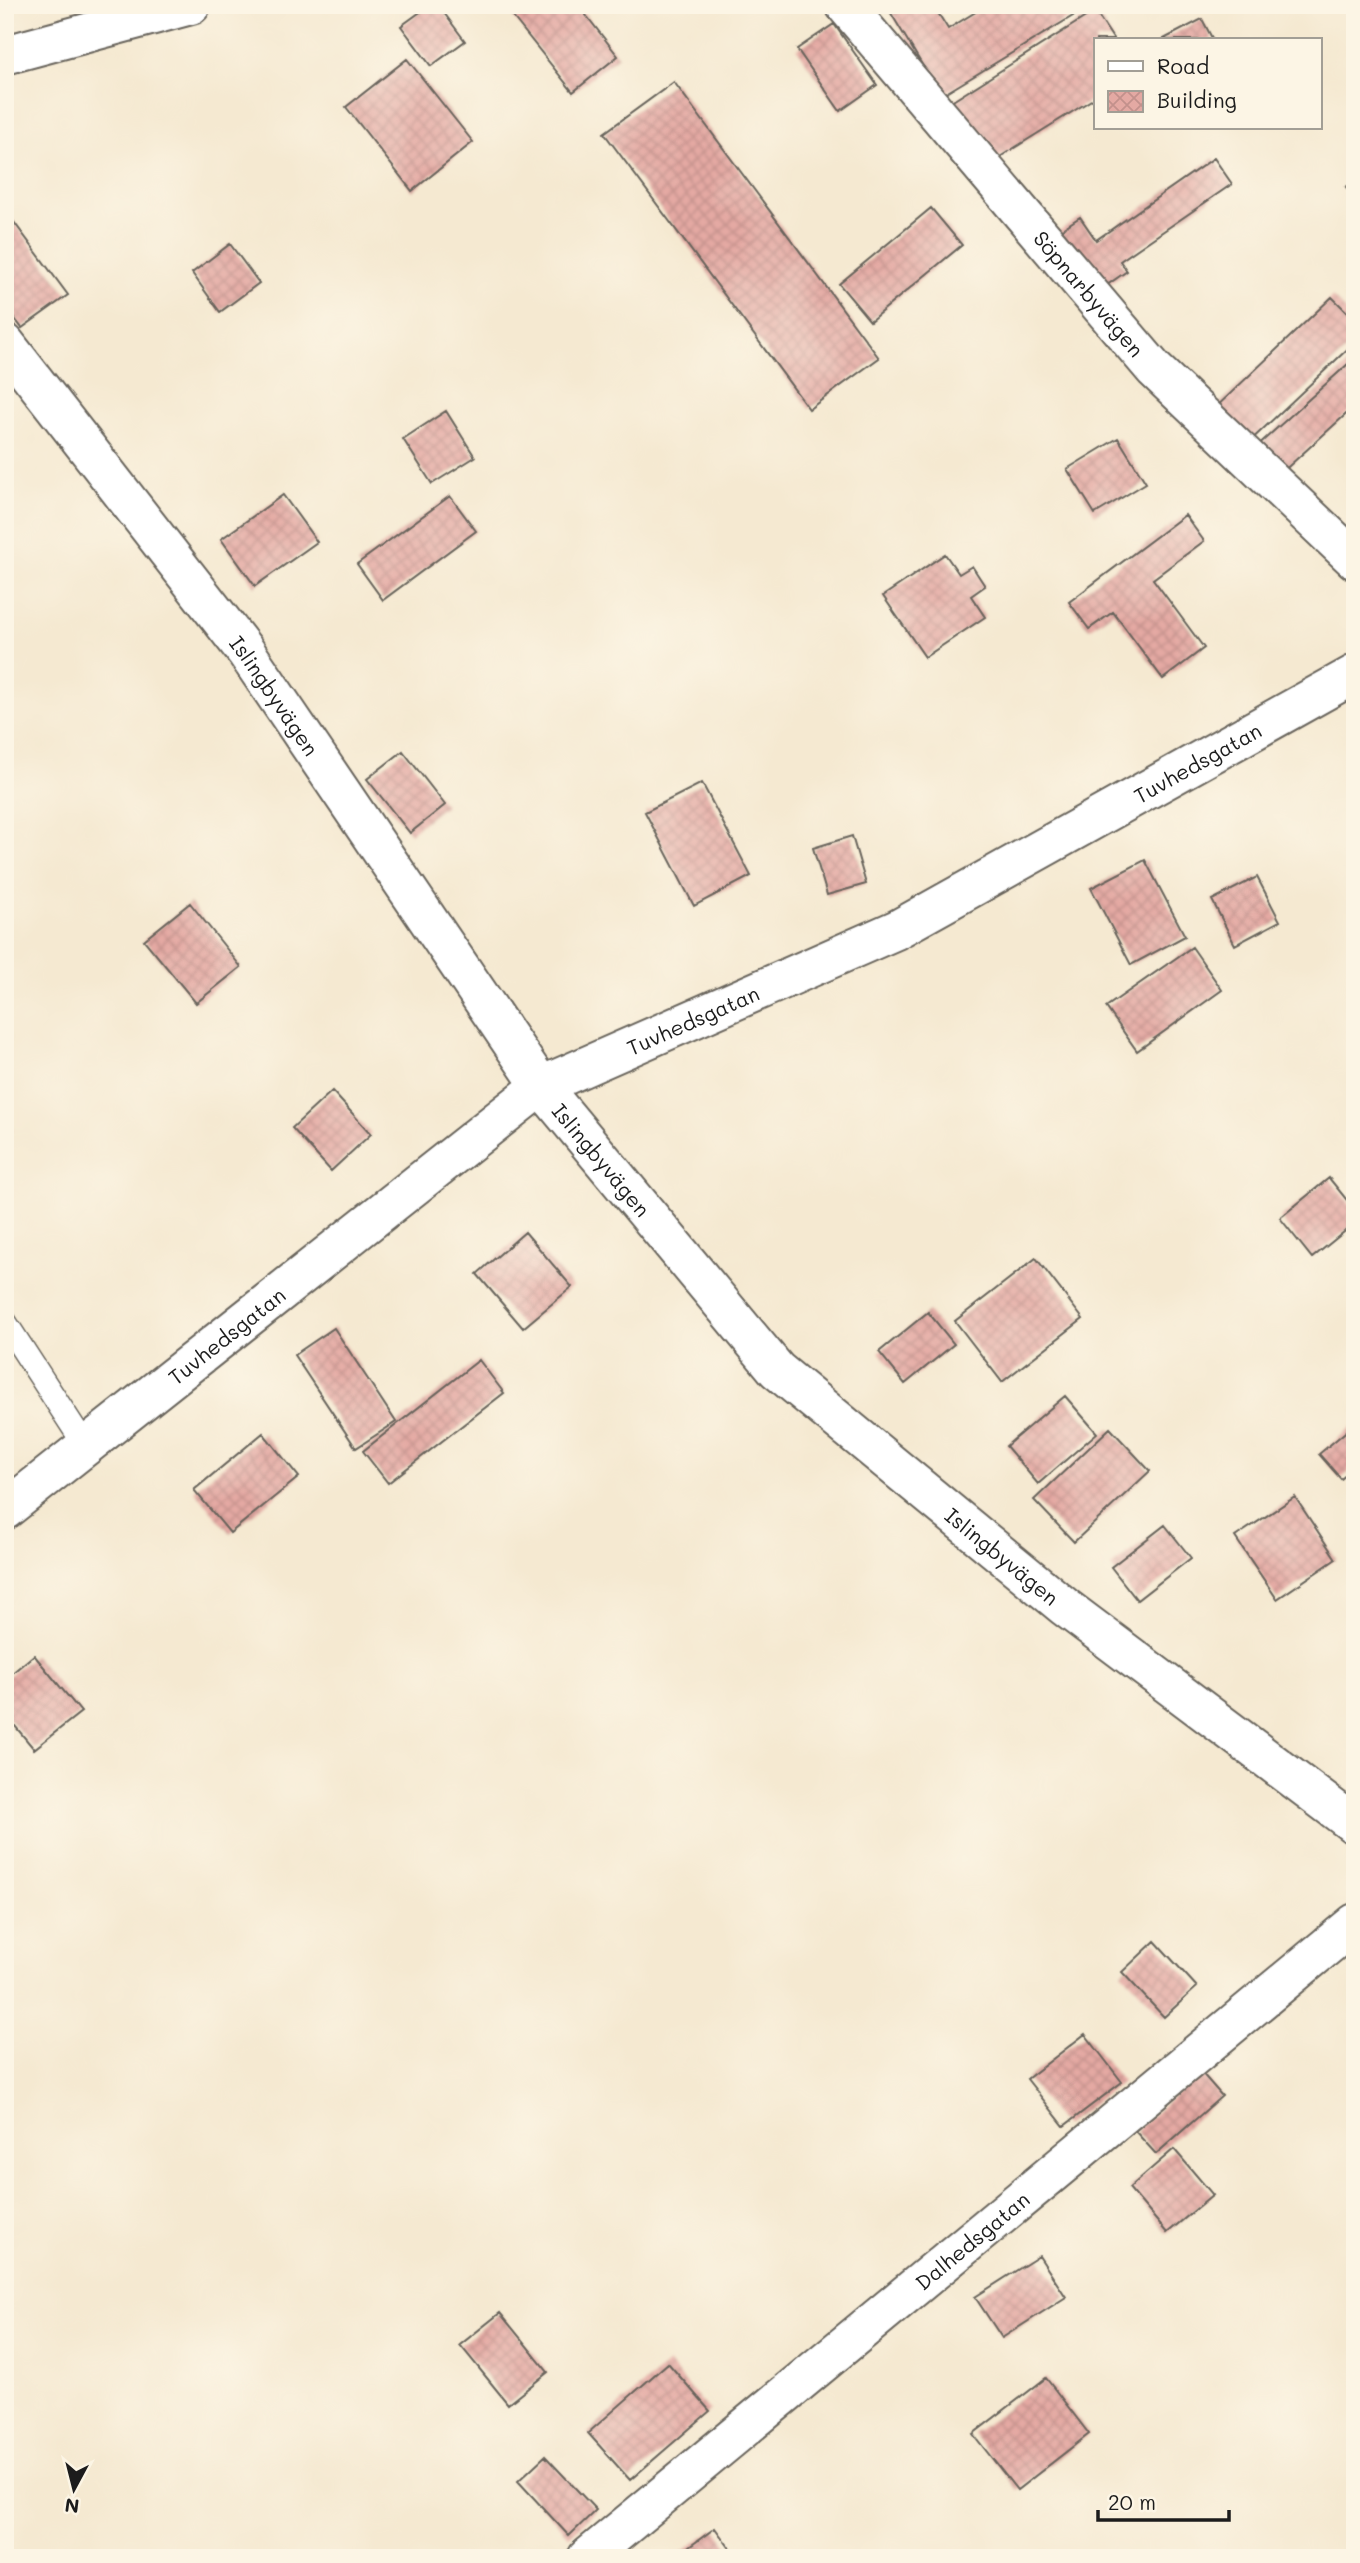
<svg xmlns="http://www.w3.org/2000/svg" width="1360" height="2563" font-family="Mali,sans-serif">
	<style>
		.building { fill: url(#building-cross-hatch) }
		.lines { fill: none; stroke-linecap: round; stroke-linejoin: round }
		.service-casing { stroke: #68645b; stroke-width: 26 }
		.minor-casing { stroke: #68645b; stroke-width: 42 }
		.service { stroke: #fff; stroke-width: 23 }
		.minor { stroke: #fff; stroke-width: 38 }
		.labels { text-anchor: middle; dominant-baseline: central; stroke-width: 5; stroke-linejoin: round; paint-order: stroke }
		.street-label { font-size: 21px; fill: #1c1c1c; stroke: #fcf5e5 }
	</style>
	<defs>
		<pattern id="building-cross-hatch" width="8" height="8" patternUnits="userSpaceOnUse" patternTransform="scale(1.75)"><rect width="8" height="8" fill="#e4a9a3"/><path d="M0 0l8 8M0 8l8-8" fill="none" stroke="#c3918c"/></pattern>
	</defs>
	<rect width="100%" height="100%" fill="#fcf5e5"/>
	<filter id="ink" filterUnits="userSpaceOnUse"><feTurbulence type="fractalNoise" baseFrequency=".0143" numOctaves="2"/><feDisplacementMap in="SourceGraphic" scale="14" xChannelSelector="R" yChannelSelector="G"/><feConvolveMatrix kernelMatrix="1 2 1 2 8 2 1 2 1" color-interpolation-filters="sRGB"/></filter>
	<filter id="wash" filterUnits="userSpaceOnUse"><feTurbulence type="fractalNoise" baseFrequency=".00686" numOctaves="4" result="noise"/><feDisplacementMap in="SourceGraphic" scale="28" xChannelSelector="R" yChannelSelector="G"/><feGaussianBlur stdDeviation="1.57" result="paint"/><feColorMatrix in="noise" values="0 0 0 0 0 0 0 0 0 0 0 0 0 0 0 0 0 1.4 0 .05"/><feComposite in="paint" operator="in"/></filter>
	<g filter="url(#wash)">
		<rect width="100%" height="100%" fill="#f5e9d1"/>
		<g id="blocks">
			<path class="building" d="M430,5H438L465,41L431,66L401,26Z
				M528,5H578L618,56L573,92L513,17Z
				M886,5H933L948,29L987,5H1091L941,96Z
				M1095,11L1114,40H1096V97L987,165L948,104Z
				M1202,19L1213,40H1162Z
				M834,24L877,85L840,111L797,49Z
				M407,59L473,142L412,191L346,107Z
				M674,82L879,358L809,409L604,133Z
				M1214,158L1232,184L1120,261L1127,271L1097,292L1056,233L1080,217L1096,240Z
				M1355,181V199L1346,187Z
				M931,208L962,245L870,321L839,284Z
				M5,210L68,295L22,328L5,306Z
				M230,244L259,283L220,312L192,273Z
				M1332,297L1355,320V342L1246,445L1213,410Z
				M1348,364L1355,371V406L1279,475L1255,448Z
				M446,411L475,457L432,484L403,439Z
				M1118,438L1146,483L1095,514L1067,469Z
				M283,495L317,542L255,586L221,539Z
				M450,496L476,531L383,600L357,564Z
				M1185,515L1204,541L1153,579L1204,648L1163,679L1113,612L1089,629L1069,602Z
				M945,554L959,574L972,566L985,586L971,596L985,617L925,657L883,596Z
				M403,751L445,805L410,833L367,779Z
				M702,783L751,876L694,906L645,812Z
				M852,836L866,884L827,895L813,848Z
				M1145,860L1185,936L1131,965L1091,888Z
				M1257,877L1280,921L1235,945L1212,900Z
				M190,903L241,967L196,1003L144,940Z
				M1192,947L1222,990L1137,1051L1106,1007Z
				M332,1091L371,1134L331,1171L292,1128Z
				M5,1120L13,1130L5,1136Z
				M1329,1178L1355,1210V1223L1312,1258L1280,1218Z
				M525,1232L572,1287L523,1328L477,1274Z
				M1036,1258L1083,1319L1002,1382L955,1321Z
				M928,1312L954,1344L905,1384L879,1352Z
				M334,1328L396,1422L356,1448L294,1355Z
				M479,1360L504,1393L388,1483L363,1451Z
				M1065,1396L1097,1433L1038,1484L1006,1446Z
				M1355,1424V1467L1341,1479L1319,1454Z
				M1110,1428L1150,1471L1074,1542L1034,1500Z
				M263,1433L299,1477L230,1533L194,1490Z
				M1295,1497L1336,1559L1277,1599L1235,1537Z
				M1165,1525L1191,1558L1137,1600L1111,1567Z
				M34,1655L81,1712L34,1749L5,1714V1679Z
				M1155,1941L1197,1987L1164,2017L1122,1972Z
				M1085,2034L1122,2082L1064,2126L1027,2079Z
				M1201,2072L1222,2096L1156,2154L1135,2131Z
				M1174,2149L1213,2195L1167,2233L1129,2188Z
				M1039,2256L1066,2297L1002,2338L975,2297Z
				M500,2313L548,2372L508,2404L460,2345Z
				M668,2363L710,2411L630,2480L588,2433Z
				M1046,2378L1089,2434L1017,2490L973,2434Z
				M545,2456L596,2510L569,2536L518,2481Z
				M715,2528L737,2558H674Z"/>
		</g>
	</g>
	<g filter="url(#ink)">
		<use href="#blocks" fill-opacity="0" stroke="#68645b" stroke-width="2"/>
		<g class="lines">
			<g class="service-casing">
				<path id="service" d="M5,1322L85,1445"/>
			</g>
			<g class="minor-casing">
				<g id="minor">
					<path id="s1" d="M845,5L1154,369L1355,560"/>
					<path d="M5,55L191,5"/>
					<path id="s2" d="M5,343L246,652L541,1086L777,1370L1065,1607L1355,1825"/>
					<path id="s3" d="M5,1510L541,1086L896,930L1355,674"/>
					<path id="s4" d="M587,2558L1355,1923"/>
				</g>
			</g>
			<use href="#service" class="service"/>
			<use href="#minor" class="minor"/>
		</g>
	</g>
	<g class="labels">
		<g class="street-label">
			<text stroke="none"><textPath href="#s1" startOffset="378">Söpnarbyvägen</textPath></text>
			<text stroke="none"><textPath href="#s2" startOffset="444">Islingbyvägen</textPath></text>
			<text stroke="none"><textPath href="#s3" startOffset="1416">Tuvhedsgatan</textPath></text>
			<text stroke="none"><textPath href="#s3" startOffset="849">Tuvhedsgatan</textPath></text>
			<text stroke="none"><textPath href="#s2" startOffset="1012">Islingbyvägen</textPath></text>
			<text stroke="none"><textPath href="#s3" startOffset="282">Tuvhedsgatan</textPath></text>
			<text stroke="none"><textPath href="#s2" startOffset="1578">Islingbyvägen</textPath></text>
			<text stroke="none"><textPath href="#s4" startOffset="499">Dalhedsgatan</textPath></text>
		</g>
	</g>
	<rect width="1360" height="2563" fill="none" stroke="#fcf5e5" stroke-width="28"/>
	<rect x="1094" y="38" width="228" height="91" fill="#fcf5e5" stroke="#a29e95" stroke-width="2"/>
	<rect x="1108" y="61" width="35" height="10" fill="#ffffff" stroke="#a29e95" stroke-width="2"/>
	<text x="1157" y="74" font-size="21" fill="#1c1c1c">Road</text>
	<rect x="1108" y="91" width="35" height="21" fill="url(#building-cross-hatch)" stroke="#a29e95" stroke-width="2"/>
	<text x="1157" y="108" font-size="21" fill="#1c1c1c">Building</text>
	<g transform="translate(74 2489) rotate(187)" stroke="#fcf5e5" stroke-width="5" paint-order="stroke">
	<path d="M0-5L12 26L0 18L-12 26Z" fill="#1c1c1c"/>
	<text y="-10" font-size="19" font-weight="bold" text-anchor="middle" fill="#1c1c1c">N</text>
	</g>
	<path d="M1098 2510v10h131v-10" fill="none" stroke="#1c1c1c" stroke-width="3.5"/>
	<text x="1108" y="2510" font-size="21" fill="#1c1c1c" stroke="#fcf5e5" stroke-width="5" paint-order="stroke">20 m</text>
</svg>
